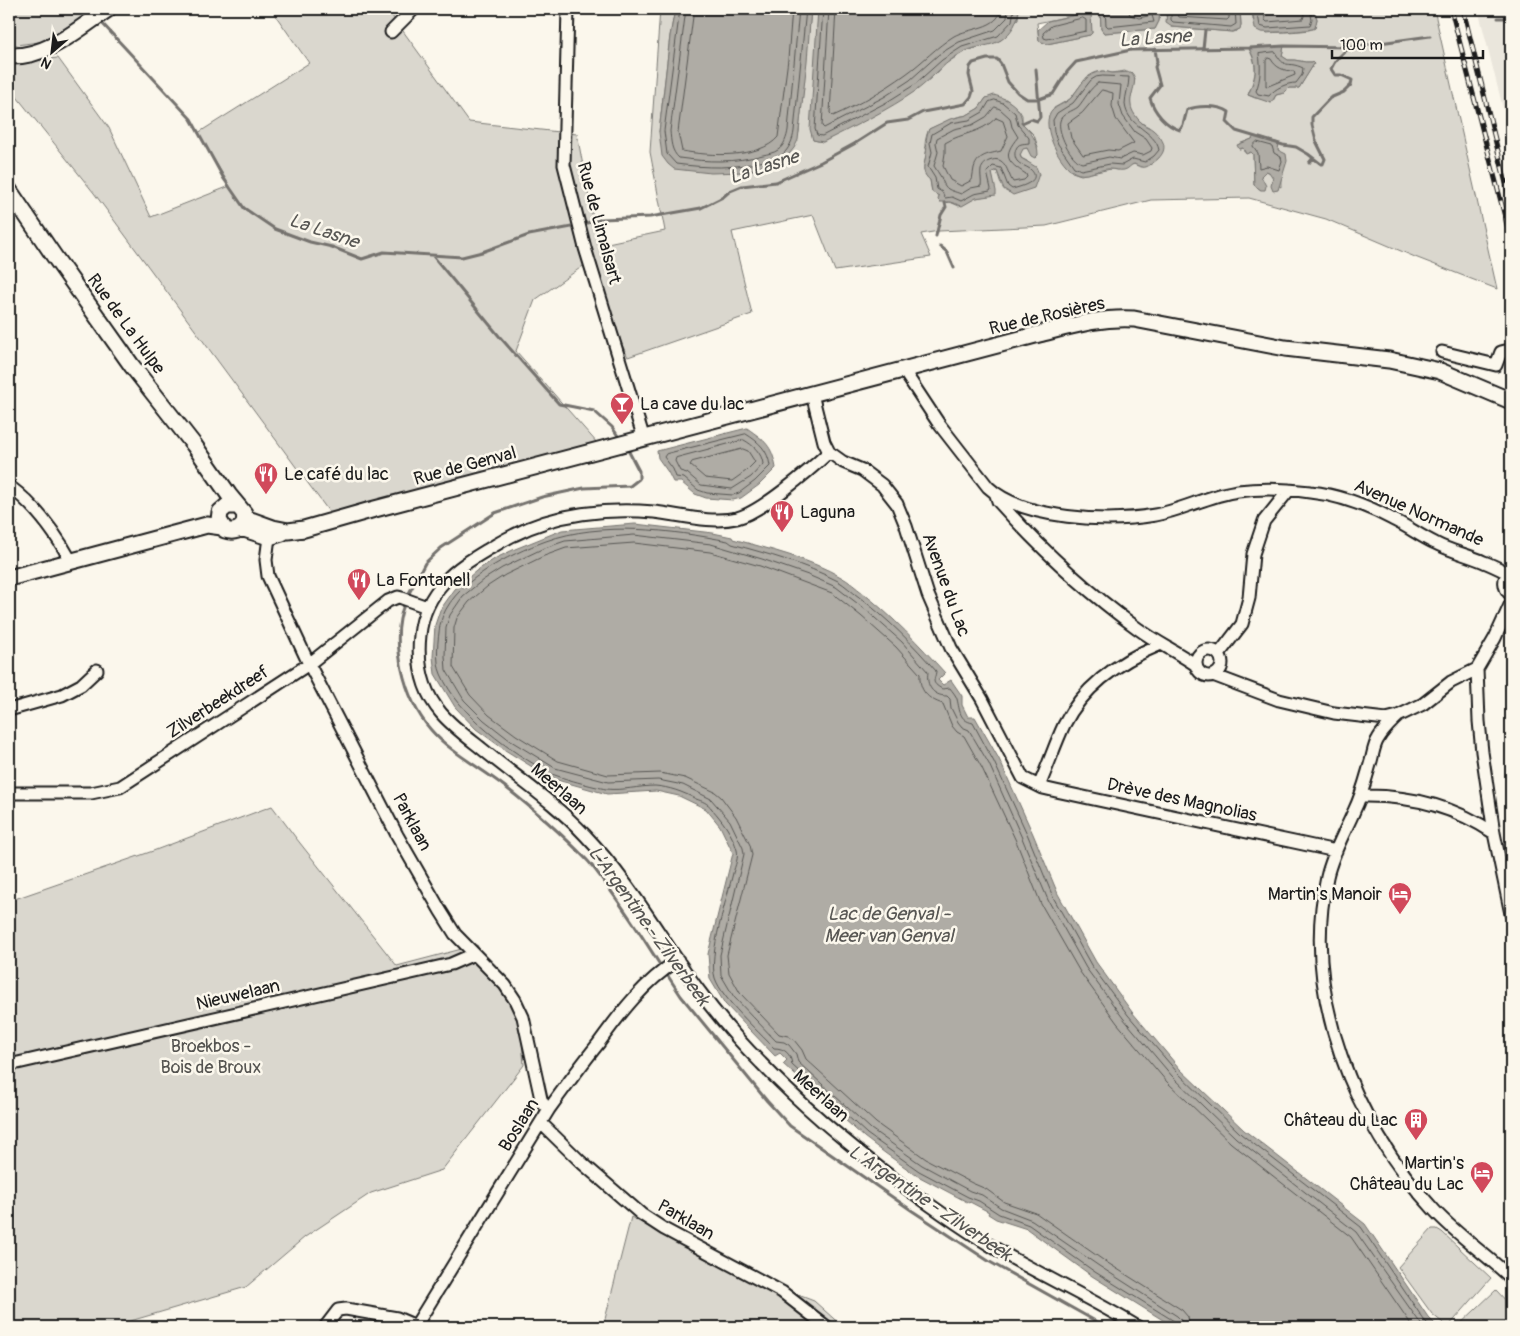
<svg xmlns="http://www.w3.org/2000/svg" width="1520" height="1336" font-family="Pangolin,sans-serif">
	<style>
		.built { fill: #eae6dc }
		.green { fill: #dad7ce; stroke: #7b7a75; fill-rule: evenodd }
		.water { fill: #afaca5; stroke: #74726e }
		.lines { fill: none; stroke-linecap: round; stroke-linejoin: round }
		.shore { stroke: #575653; stroke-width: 1 }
		.stream { stroke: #74726e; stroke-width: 3 }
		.minor-casing { stroke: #1c1c1c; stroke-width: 15 }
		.tertiary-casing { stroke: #1c1c1c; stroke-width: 19 }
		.minor { stroke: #fbf7ec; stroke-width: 11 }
		.tertiary { stroke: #fbf7ec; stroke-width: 15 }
		.rail-casing { stroke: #1c1c1c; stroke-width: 5 }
		.rail { stroke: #fbf7ec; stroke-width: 3; stroke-dasharray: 9; stroke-linecap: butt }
		.labels { text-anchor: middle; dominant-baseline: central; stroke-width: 5; stroke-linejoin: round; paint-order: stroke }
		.street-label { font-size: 18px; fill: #1c1c1c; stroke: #fbf7ec }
		.poi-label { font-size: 18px; fill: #1c1c1c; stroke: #fbf7ec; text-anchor: start }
		.park-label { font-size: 18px; fill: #555451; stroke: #fbf7ec }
		.water-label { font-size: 19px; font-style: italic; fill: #575653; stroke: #fbf7ec }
	</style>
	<rect width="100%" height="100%" fill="#fbf7ec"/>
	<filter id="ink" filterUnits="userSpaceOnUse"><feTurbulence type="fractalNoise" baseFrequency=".02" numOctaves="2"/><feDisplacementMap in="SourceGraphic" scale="10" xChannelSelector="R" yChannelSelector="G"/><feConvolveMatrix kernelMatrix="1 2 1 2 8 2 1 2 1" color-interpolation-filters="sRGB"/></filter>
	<g filter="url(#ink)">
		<path class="built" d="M1478,9H1511V140Z"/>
		<path class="green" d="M9,9H94L46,41L9,46Z
			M271,9H387L469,122L577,134L598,245L665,231L650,152L660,9H675L670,36L659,132L745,172C776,163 789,166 799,132L811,9H818L813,140L823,142L938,72L945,64L964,52L1001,40L1018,19L1019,9H1100L1101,29L1104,33L1155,29L1159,21L1160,9H1167L1166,16L1172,27L1232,32L1237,31L1241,25L1240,9H1252L1253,20L1267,33C1277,32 1309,32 1315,28L1317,19L1314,9H1434L1497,289L1415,257L1326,219L1249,198L1151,200L1046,226L939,231L921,234L931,257L835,271L813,215L732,232L752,314L628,357L583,266L535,300L516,351L598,444L338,524L94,193L9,87V63L58,58L109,128L151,217L230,186L198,133L309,63ZM1089,12L1092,33L1090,35L1047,44L1039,41L1037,23ZM1284,46L1282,56L1288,60C1297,59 1303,63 1312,62V67L1299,88H1289L1284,93L1276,95L1273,101L1255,98L1248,95C1255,77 1259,68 1249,49ZM1103,71L1112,73L1125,71L1135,79C1133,86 1130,98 1130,105C1131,113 1141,124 1149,127L1159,158L1152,163L1138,166L1134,164L1117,170L1111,169L1081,175L1072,172L1054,146V108L1070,99L1087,77ZM986,98L1006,99L1019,110L1022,115V123L1034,135L1038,147L1030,152L1027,148H1023L1020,152L1021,158L1027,161V190C1004,195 1004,195 997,171L992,173L993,180L986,196L976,198L959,206L950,202L945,203L939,196L932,192L930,180C920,172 925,163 926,153C927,148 926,151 925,145C925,140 927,134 929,129L957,117L967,115L979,108ZM1254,136L1278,145V150L1280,152L1281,187L1272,182L1273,174L1266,171L1261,176V190L1254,185L1253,154L1251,152H1244L1243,148L1239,149V144L1252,139Z
			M272,806L296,838L397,966L477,945L520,1020L524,1065L442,1170L371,1193L305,1237L246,1287L110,1327H9V901L153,851Z
			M631,1217L711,1262L814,1301L843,1327H603Z
			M1432,1229H1437L1442,1232L1491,1278L1448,1327L1432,1314L1398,1267Z
			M1496,1290L1511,1306V1327H1457Z"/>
		<path class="water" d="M675,9H811L807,61L798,140L794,148L785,159L745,172L711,173L674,169L668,164L662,156L659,132L670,36Z
			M818,9H1019C1018,21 1012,33 1001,40C990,47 975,46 964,52C946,60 933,78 917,90C888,110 855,126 823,142L813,140L810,129Z
			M1100,9H1132L1134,12L1139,13L1148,11L1149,9H1160L1159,21L1155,29L1104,33L1101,29Z
			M1167,9H1240L1241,25L1240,29L1232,32L1172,27L1166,23Z
			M1252,9H1314L1317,19L1315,28C1310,31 1269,33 1261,32L1255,29Z
			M1089,12L1091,13L1092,33L1090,35L1047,44L1039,41L1038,30L1048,21Z
			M1284,46L1282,56L1288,60C1297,59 1303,63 1312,62L1314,64L1299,88H1289L1284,93L1276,95L1271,103L1248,95C1256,77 1259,67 1249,48Z
			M1103,71L1112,73L1131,72C1140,80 1129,94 1131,105C1131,111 1138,120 1143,124C1146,127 1150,127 1153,130C1171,145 1165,156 1148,166C1143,169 1139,166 1134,164C1130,165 1129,169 1124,170C1119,171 1114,169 1109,169C1099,169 1089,176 1079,174C1063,171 1043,132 1049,116C1053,105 1065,105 1072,97C1081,85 1087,72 1103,71Z
			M994,95C1008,99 1022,107 1022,123C1031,132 1038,141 1038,155L1035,158L1031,156L1027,148L1023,149L1020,155L1021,158L1036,167L1039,174L1034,188L1013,195L1004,189L997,171H994L992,173L996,191V195L976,198L962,206L950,202H940L938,200L939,196L932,192L930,180C920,172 925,164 926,154C928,144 924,141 929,129L950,119L967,115L979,108L986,98Z
			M1254,136L1279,143L1278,150L1286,154L1287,161L1278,190L1273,191L1271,186L1273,178L1269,172L1266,171L1261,176L1266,186L1265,190H1261L1254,185L1253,154L1251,152L1246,154L1243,148L1239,149L1237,145L1252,139Z
			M747,428C765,441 772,445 776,468L759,485L741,498L733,500L706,498L695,494L681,482H673L668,472L658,458L657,451Z
			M635,524L713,533L732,537L733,539C766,548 813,560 841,577C849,581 856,588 863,593C893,617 919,644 945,673L938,680L943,685L951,680L962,696V705L968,717H975L999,759L1033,834L1058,894L1096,962L1132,1012L1180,1069L1244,1130L1365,1224L1428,1317L1438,1327H1187L1183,1325L1181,1327H1174L1092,1276L1027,1229L996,1219L988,1214L989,1212L970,1202L969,1203L916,1175L885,1153L864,1137L783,1064L787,1060L780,1053L775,1056L725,1004L710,979L708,954L733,853L720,826L706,809L679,796L656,791L607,794L550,778L505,750L476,729L455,707L435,674L433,657L435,625L440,610L455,589L476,571L496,558L515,549L562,530Z"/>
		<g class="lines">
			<path class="shore" d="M680,9L664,131L667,154L676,164C707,168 734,169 764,161C770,160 778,158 782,155C789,149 793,140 794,131L806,9
				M686,9L670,131C671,141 671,151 679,158C708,162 734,163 763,155C767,154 774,153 778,150C784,146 787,137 788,130L799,9
				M694,9L678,132L682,151C708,156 760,159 778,137L788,59L792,9
				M823,9L815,129L817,135L822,136L887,102L914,85L942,60L962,47L998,36L1012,21L1014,9
				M829,9L822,126L824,128L884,97L910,80L938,55L959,42L995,30L1007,18L1008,9
				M836,9L830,113L833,116C858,105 884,90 906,74C923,62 936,47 954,36C968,28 999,29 1001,9
				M1105,9L1106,25L1108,27L1154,22L1152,15L1139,18L1130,15L1128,9
				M1171,9V20L1173,22L1231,27L1236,24L1235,9
				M1178,9V15L1179,17L1227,20L1229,18V9
				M1257,9L1260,26L1267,28L1310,25L1312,20L1310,9
				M1264,9L1265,20L1267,22L1303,19L1304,16L1303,9
				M1083,18L1086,20V31L1047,39L1044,38L1043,33L1051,26Z
				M1275,52C1286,71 1286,60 1303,68L1302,75L1296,83C1287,83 1275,88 1269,96L1258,94L1256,91C1261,78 1261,67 1259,54Z
				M1268,58L1271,59C1276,68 1284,71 1294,71L1295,75L1266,87V61Z
				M1103,76L1129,77C1129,86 1125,96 1125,104C1127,127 1155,130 1159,150L1154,156L1145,162L1133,159L1122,165L1110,164L1081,170L1074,167L1058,144L1054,132L1053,120L1057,113L1073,103L1091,80L1096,77Z
				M1098,83L1121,85L1119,104L1123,116L1135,132L1146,139L1152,148L1151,151L1143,155L1133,153L1120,159L1109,157L1082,163C1071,160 1057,132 1060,121C1061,114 1073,111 1078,107C1085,99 1089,89 1098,83Z
				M1102,90L1113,93L1112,106L1116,119L1134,143L1118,151L1108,150L1083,155L1071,138L1068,123L1082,113Z
				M995,100L1003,103L1015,113L1018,125L1029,138V143C1023,144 1018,143 1016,149C1014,153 1015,158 1017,161C1020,165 1026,166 1030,169C1044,181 1020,187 1012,189L1008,186L1001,168L993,166L987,172L991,189L990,191L974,194L961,201L952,197L945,198L942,192L937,189L935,178L928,167L932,152L930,143L932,134L951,123L969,120L983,112L989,102Z
				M995,107L1000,109L1010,118L1012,127L1018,137C1002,156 1007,162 1026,174L1027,177L1024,180L1013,182C1007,173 1006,154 989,161C986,162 982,166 981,170C980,175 982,181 981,186L971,188L961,194C948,189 946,191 941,177C939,173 936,170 934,166L938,152L936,143L937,138L954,129L972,125L986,117Z
				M996,118L1003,121L1008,136L1001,151C990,154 978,154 974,168C973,172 973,176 972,180L961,186L950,180L943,166L945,153V143C963,132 980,134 996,118Z
				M1257,142L1272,146L1274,153L1281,157L1282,161L1279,170L1267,166L1259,168L1258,153L1253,146Z
				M746,434C759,442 768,450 770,466L755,481L739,493L733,495L707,493L698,490L684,478L676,477L673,469L664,457L666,454Z
				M744,440C753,445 762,453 763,464L751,477L732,489L701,485L687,473L680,471L675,461L676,458Z
				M743,449L748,451L755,462L746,471L732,481L705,478L690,465L692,462Z
				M1176,1327L1174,1321L1095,1272L1029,1225L999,1214L979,1201L968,1197L919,1171L867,1134L792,1065C791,1054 785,1048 774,1048C758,1031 722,999 715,978C708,955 727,898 733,873C735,866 739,857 737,850C733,835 722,820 712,809C708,803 702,801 696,799C683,792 669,787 655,786C639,786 622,791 606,789C595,787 560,778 550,773C512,753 458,715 441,674C435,661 438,639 440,625C449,583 510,554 546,541C601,521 672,530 728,541L732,544C768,554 805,564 838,581C845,585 852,592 859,597C888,619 913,644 936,671C935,681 930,682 942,689L950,688C952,691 956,695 957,699C960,711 959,720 973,723L994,762L1028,836L1053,897L1091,965L1128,1015L1177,1072L1241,1134L1361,1227L1424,1320L1431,1327
				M1182,1327L1181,1320L1177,1316L1099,1266L1032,1220L1001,1208L982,1195L970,1191L922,1165L871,1129L798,1062L796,1054L789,1045L784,1042L776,1041L734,997L721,975L720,955L744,854L743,848L730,821L711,799L683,785L658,780L608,782L555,768L511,741L484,720L464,700L446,670L445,656L446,627L450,615L463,596L483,580L502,568L542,549L565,541L634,535L711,544L762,559L808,575L836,587L866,610L902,642L928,672C926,685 932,696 947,696L950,699L951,708L958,722L962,727L969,730L989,764L1022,838L1048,900L1086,968L1123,1018L1172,1076L1236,1138L1356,1232L1423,1327
				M1190,1327L1188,1317L1182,1310L1103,1260L1036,1213L1004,1202L986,1189L972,1183L926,1159L876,1123L806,1059L802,1050L794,1040L788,1036L779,1034L740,993L729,973L727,955L752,855L750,845L736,817L721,797L715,792L685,778L660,773L608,775L558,761L516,735L489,715L470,695L453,667L454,628L457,618L469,602L488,586L505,575L544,556L566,548L634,543L710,552L760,566L832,593L861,616L896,647L920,674C919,690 927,699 943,704L952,726L957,732L964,736L982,768L1016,841L1041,904L1080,972L1117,1023L1167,1082L1231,1143L1351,1237L1413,1327"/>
			<path class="stream" d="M1498,18H1511
				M101,22L191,119L224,179L244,208L275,229L310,242L332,247L362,259L384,252L462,257L482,252L529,235L577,226
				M1155,49L1157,62L1155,67L1160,85L1150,98C1154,112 1166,126 1180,130L1183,125L1187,110C1197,105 1220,105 1229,112L1227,122L1236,131L1283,145L1296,147L1308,154L1321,164H1323L1325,159L1316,141L1312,125V117L1330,98L1344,92L1351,85L1352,80L1341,75H1335L1331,69C1335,59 1342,53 1351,47
				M1203,49L1205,30
				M1022,123L1031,119L1037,121L1040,117L1036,69
				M1309,163L1313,158
				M583,224L602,219L650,217L701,208L723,197L730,191L742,186L776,182L821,162L854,144L887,123L908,120L923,112L965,104L971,97L973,91L969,75L970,67L973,63L987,59H997L1001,64L1008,82L1018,93L1027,99H1039L1053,94L1067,72L1076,62L1131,50L1249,48L1284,46L1351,47L1430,36
				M936,236L941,215L946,207L945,203
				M940,246L947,252L954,268
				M433,256L499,336L559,404L594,411L612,427L620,439
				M407,597L425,563L441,548L495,513L542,497L584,488L630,486L639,479V471L628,450
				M405,602C389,641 404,699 431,730C451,753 480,767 504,786C532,808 561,833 586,859C593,866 599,875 605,883C625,910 644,939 662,968
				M666,973L681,996L767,1101L790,1126L911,1210L990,1262L1106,1327"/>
			<g class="minor-casing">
				<path id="minor" d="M568,9L564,165L585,248L644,439
					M391,32L414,9
					M1442,352L1496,365L1501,352L1505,351L1511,354
					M904,371L939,424L988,487C1023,520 1109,523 1155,515C1183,510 1209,495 1238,491C1261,488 1287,489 1310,492C1339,495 1366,505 1392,519C1407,526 1420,536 1435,543C1450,551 1468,555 1484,562C1492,565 1500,569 1508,573
					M812,394L824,442L829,452L843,462L862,470L882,485L897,504L906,526L928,595L951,648L982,699L1023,778L1043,788L1056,791L1336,851
					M829,452C810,470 761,512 737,518C710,524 681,515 654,512C608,508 556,513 514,535C505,539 496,545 487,550C472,559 457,568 445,581C431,596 422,615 420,635C417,663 422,691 441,713C452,726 467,737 481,748C516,777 554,802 585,835C631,883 659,936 697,988C716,1014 738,1040 761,1063C803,1107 850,1146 898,1182C931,1206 964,1230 998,1250C1044,1277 1093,1299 1138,1327
					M9,486C36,506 55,532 71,561
					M996,495L998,501C1040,548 1086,591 1137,628C1156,642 1177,652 1196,665
					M269,537L266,560L268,576L309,664L397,835L440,910L455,934L505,985L515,1000L523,1017L541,1099L544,1105L549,1109
					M1511,571C1502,577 1503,588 1511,595
					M1511,603L1495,638L1477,669L1479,721L1482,752L1494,833L1511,914
					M1196 663a13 13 0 1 1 26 0a13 13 0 1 1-26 0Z
					M1219,654L1242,624L1249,598L1253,554L1264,521L1289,490
					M1213,675L1279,700L1334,713L1386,719L1398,716L1423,704L1451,682L1477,669
					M9,710L62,695L81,685L97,670
					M1398,716C1391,723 1383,730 1378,739C1374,745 1373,754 1371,761C1366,778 1362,795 1354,811C1345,832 1332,854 1327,877C1301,995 1355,1125 1435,1211C1457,1235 1487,1255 1511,1278
					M1039,786C1048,766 1055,744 1064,725C1084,685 1122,660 1161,644
					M9,794L15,793H91L120,787L309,664L388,601L398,597L402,598L427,607
					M1361,796C1409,795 1454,806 1494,833
					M9,1065L451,964L474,954
					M541,1123L581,1162L641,1214L664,1229L782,1292L827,1327
					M325,1327L338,1310L346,1309L397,1318L418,1327
					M415,1327L549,1109C565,1087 581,1065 598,1044C621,1012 644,982 678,960"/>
			</g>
			<g class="tertiary-casing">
				<path id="tertiary" d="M9,56C47,58 78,29 108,9
					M9,190L54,256L132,366L194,445L229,495L244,513C247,526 238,534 225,530L219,520L220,512L227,506H237
					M245,518L273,528L288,531L304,529L371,510L1039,334C1071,326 1100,317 1134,319L1285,348L1389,360L1440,371L1511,401
					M241,528L269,537L282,533
					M9,578L207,525L222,527"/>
			</g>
			<use href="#minor" class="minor"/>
			<use href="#tertiary" class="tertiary"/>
			<g class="rail-casing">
				<path id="rail" d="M1451,9L1511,240
					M1463,9L1511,204"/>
			</g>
			<use href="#rail" class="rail"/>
		</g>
	</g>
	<defs>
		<g id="bar-pin" transform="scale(1.25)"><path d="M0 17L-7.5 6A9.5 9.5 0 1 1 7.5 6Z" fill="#d1495b" stroke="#fbf7ec"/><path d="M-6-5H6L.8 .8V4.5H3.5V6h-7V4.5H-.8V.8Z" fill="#fff"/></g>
		<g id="restaurant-pin" transform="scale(1.25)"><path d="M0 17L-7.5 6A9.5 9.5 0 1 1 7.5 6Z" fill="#d1495b" stroke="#fbf7ec"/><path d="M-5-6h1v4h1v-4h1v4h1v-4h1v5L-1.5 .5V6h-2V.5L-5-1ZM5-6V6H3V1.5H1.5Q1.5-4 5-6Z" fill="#fff"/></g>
		<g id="hotel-pin" transform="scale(1.25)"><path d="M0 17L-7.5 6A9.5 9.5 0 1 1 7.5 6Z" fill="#d1495b" stroke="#fbf7ec"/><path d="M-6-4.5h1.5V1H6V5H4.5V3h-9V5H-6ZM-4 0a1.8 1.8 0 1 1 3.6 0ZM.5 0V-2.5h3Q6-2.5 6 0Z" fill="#fff"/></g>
		<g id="building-pin" transform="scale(1.25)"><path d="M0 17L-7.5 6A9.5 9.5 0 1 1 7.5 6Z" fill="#d1495b" stroke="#fbf7ec"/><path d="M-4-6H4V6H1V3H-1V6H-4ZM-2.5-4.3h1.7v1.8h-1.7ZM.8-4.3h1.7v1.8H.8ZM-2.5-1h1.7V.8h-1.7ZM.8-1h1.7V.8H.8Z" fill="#fff"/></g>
	</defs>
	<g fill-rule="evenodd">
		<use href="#bar-pin" x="622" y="404"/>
		<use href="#restaurant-pin" x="266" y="474"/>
		<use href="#restaurant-pin" x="782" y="512"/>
		<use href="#restaurant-pin" x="359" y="580"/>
		<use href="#hotel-pin" x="1400" y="894"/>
		<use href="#building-pin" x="1416" y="1120"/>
		<use href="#hotel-pin" x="1482" y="1173"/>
	</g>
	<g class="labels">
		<g class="street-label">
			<text transform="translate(599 223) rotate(75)">Rue de Limalsart</text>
			<text transform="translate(1047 316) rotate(-13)">Rue de Rosières</text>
			<text transform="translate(126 324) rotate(54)">Rue de La Hulpe</text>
			<text transform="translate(465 466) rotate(-15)">Rue de Genval</text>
			<text transform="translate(1419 513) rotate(24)">Avenue Normande</text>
			<text transform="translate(946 585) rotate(70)">Avenue du Lac</text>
			<text transform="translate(218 702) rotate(-33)">Zilverbeekdreef</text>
			<text transform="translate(559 789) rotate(41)">Meerlaan</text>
			<text transform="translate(1182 800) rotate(12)">Drève des Magnolias</text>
			<text transform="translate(412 822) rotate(62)">Parklaan</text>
			<text transform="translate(238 995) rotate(-13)">Nieuwelaan</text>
			<text transform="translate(821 1096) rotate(42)">Meerlaan</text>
			<text transform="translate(519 1125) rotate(-58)">Boslaan</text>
			<text transform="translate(686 1220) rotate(30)">Parklaan</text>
		</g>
		<g class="poi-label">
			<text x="640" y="404">La cave du lac</text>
			<text x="284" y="474">Le café du lac</text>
			<text x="800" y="512">Laguna</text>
			<text x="376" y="580">La Fontanell</text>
			<text x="1382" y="894" text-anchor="end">Martin's Manoir</text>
			<text x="1398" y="1120" text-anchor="end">Château du Lac</text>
			<text x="1464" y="1163" text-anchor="end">Martin's<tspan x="1464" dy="21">Château du Lac</tspan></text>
		</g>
		<g class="park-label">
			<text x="211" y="1046">Broekbos -<tspan x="211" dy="21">Bois de Broux</tspan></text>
		</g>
		<g class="water-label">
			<text transform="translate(1155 38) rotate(-4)">La Lasne</text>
			<text transform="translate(764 167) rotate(-18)">La Lasne</text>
			<text transform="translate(324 231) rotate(19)">La Lasne</text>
			<text x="889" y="914">Lac de Genval -<tspan x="889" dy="22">Meer van Genval</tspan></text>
			<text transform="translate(649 926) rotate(54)">L'Argentine - Zilverbeek</text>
			<text transform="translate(930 1203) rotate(34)">L'Argentine - Zilverbeek</text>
		</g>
	</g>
	<rect width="1520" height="1336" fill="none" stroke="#fbf7ec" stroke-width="30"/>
	<rect x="15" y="15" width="1490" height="1306" fill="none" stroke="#1c1c1c" stroke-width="2" filter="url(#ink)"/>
	<g transform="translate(52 52) rotate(208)" stroke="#fbf7ec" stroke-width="4" paint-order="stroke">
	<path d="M0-4L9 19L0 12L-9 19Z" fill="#1c1c1c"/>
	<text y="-8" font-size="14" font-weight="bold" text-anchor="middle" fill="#1c1c1c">N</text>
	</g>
	<path d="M1332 50v8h151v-8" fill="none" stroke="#1c1c1c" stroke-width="2.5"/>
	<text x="1340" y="50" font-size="15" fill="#1c1c1c" stroke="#fbf7ec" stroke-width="4" paint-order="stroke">100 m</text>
</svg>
